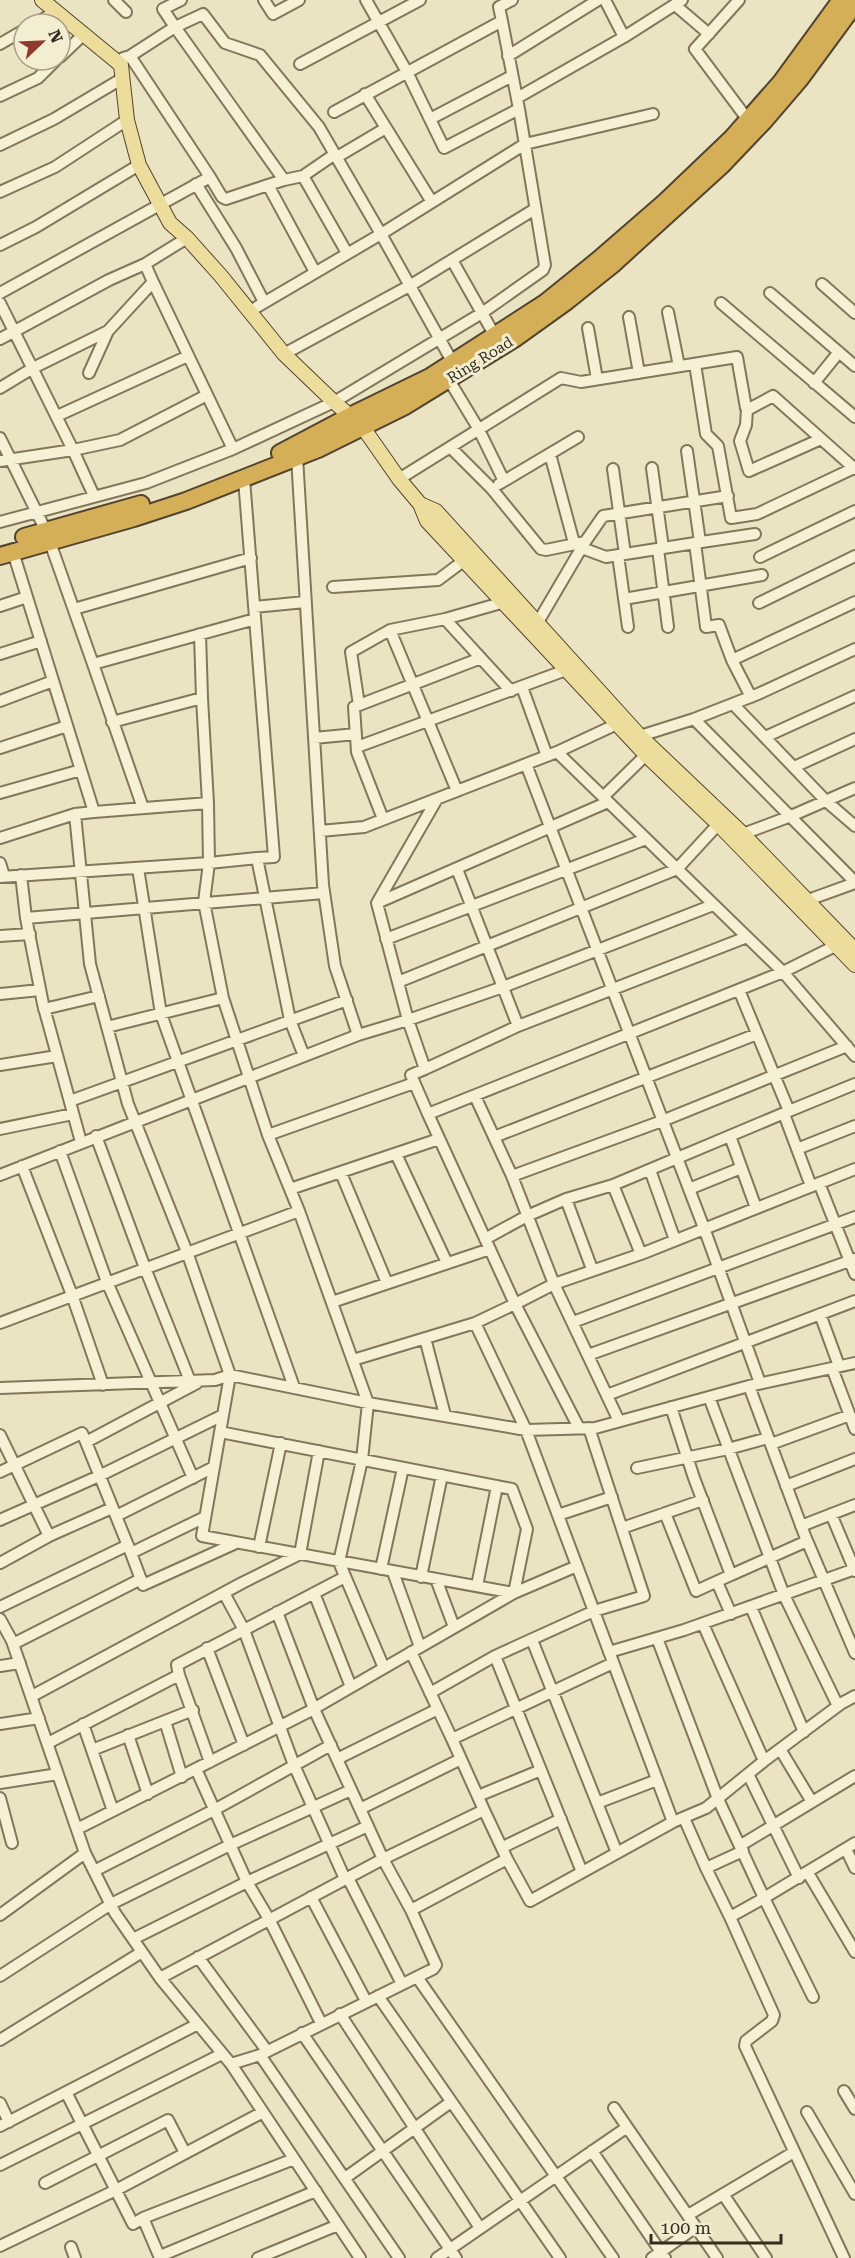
<svg xmlns="http://www.w3.org/2000/svg" width="855" height="2258" font-family="'Roboto Serif',serif">
	<style>
		.lines { fill: none; stroke-linecap: round; stroke-linejoin: round }
		.minor-casing { stroke: #84765b; stroke-width: 14 }
		.major-casing { stroke: #51432f; stroke-width: 16 }
		.highway-casing { stroke: #51432f; stroke-width: 20 }
		.minor { stroke: #f6f0d5; stroke-width: 10 }
		.major { stroke: #ecdd9c; stroke-width: 14 }
		.highway { stroke: #d5ae58; stroke-width: 16 }
		.labels { text-anchor: middle; dominant-baseline: central; stroke-width: 6; stroke-linejoin: round; paint-order: stroke }
		.street-label { font-size: 15px; fill: #342c1e; stroke: #f3edd2 }
	</style>
	<rect width="100%" height="100%" fill="#ebe4c3"/>
	<g class="lines">
		<g class="minor-casing">
			<path id="minor" d="M114,0L126,12
				M264,0L273,14L299,0
				M366,0L407,72L444,148L519,109L502,21
				M605,0L624,37L682,0
				M739,0L695,49L748,120
				M675,5L709,34
				M35,24L55,12
				M0,44L24,30
				M508,56L598,0
				M60,57L83,35
				M123,58L130,56L175,27L163,9L181,0
				M300,64L420,0
				M365,94L432,202
				M0,96L38,78L56,60
				M517,98L624,37
				M334,112L502,21L499,7L512,0
				M430,119L512,76
				M0,145L54,119L123,78
				M337,157L386,128
				M303,176L347,253
				M210,177L222,197L226,199L268,185
				M284,180L303,176L335,154
				M196,184L236,248L264,302
				M0,192L55,167L127,120
				M0,245L36,227L139,165
				M452,260L495,336
				M153,282L233,449
				M822,284L855,313
				M0,293L210,177L130,56
				M770,293L855,366
				M0,303L73,450L120,440L207,395
				M721,303L855,417
				M250,311L381,234L319,127L260,55L225,43L203,14L175,27L284,180L268,185L315,272
				M668,312L679,366
				M629,317L639,373
				M588,328L597,379
				M0,339L109,280L145,264L187,238
				M284,354L411,285L535,209
				M453,363L381,234L525,144L653,114
				M695,364L706,434L718,446L731,518L757,514L854,468
				M89,373L108,331
				M449,380L478,428L504,481
				M814,383L839,352
				M0,388L33,368L108,331L153,282L145,264
				M747,409L746,425L740,441L749,471L821,439
				M57,416L188,356
				M0,438L46,531L93,664
				M451,448L492,489L541,549L546,550L585,542
				M687,451L700,542
				M550,454L574,543
				M297,457L323,885L335,966L358,1035L408,1020L425,1069L411,1075L428,1114
				M0,461L73,450L94,496
				M652,468L663,548
				M613,469L625,554
				M244,479L274,857L257,858L290,1020L304,1056
				M399,479L561,378L581,382L737,357L746,408L749,409L773,396L855,469
				M499,484L578,437
				M0,522L146,483L233,449L334,402L482,313L543,270L545,265L519,109
				M582,548L606,557L695,543
				M658,549L668,627
				M13,552L94,812L75,814L90,964L128,1104L187,1252L230,1375L368,1403L526,1430L595,1428L749,1386L855,1363
				M618,555L628,627
				M760,557L855,511
				M333,587L438,580L470,556
				M624,599L762,575
				M759,603L855,556
				M0,606L27,597
				M254,607L305,602
				M74,609L251,558
				M445,619L511,691
				M538,622L585,542L603,516L728,496
				M200,634L202,698
				M0,654L41,641
				M732,660L855,602
				M522,687L547,756
				M751,697L732,660L719,625L706,627L695,543L755,534
				M0,701L53,681
				M733,704L826,801L855,826
				M359,705L351,652L390,630
				M694,719L855,882
				M112,722L202,698L208,803
				M640,736L694,719L758,694L855,649
				M765,737L855,696
				M314,738L356,734
				M357,747L566,670
				M0,748L67,726
				M557,752L783,972L855,1056
				M526,764L704,1228L760,1383
				M794,767L855,739
				M457,791L390,630L445,619L508,601
				M0,793L81,770
				M603,797L651,750
				M437,799L377,903L408,1020L503,987L713,905
				M143,808L93,664L255,619
				M94,812L208,803L209,863L257,858
				M383,819L357,752L354,707L481,658
				M320,831L364,827L557,752L617,724
				M743,834L791,816L855,788
				M0,838L75,814
				M0,863L4,876
				M138,868L161,1014L294,1387
				M21,875L26,918
				M0,877L209,863L204,902L223,998L268,1135L414,1083
				M808,900L855,883
				M377,903L608,802
				M0,936L30,934
				M386,939L646,839
				M841,943L783,972L428,1114L515,1304L554,1284L641,1254L855,1169
				M398,982L677,869L723,819
				M739,990L789,1111L855,1084
				M0,994L40,990
				M44,1009L99,996
				M518,1026L747,937
				M107,1027L223,998
				M0,1065L57,1056
				M425,1069L518,1026L457,869
				M475,1096L512,1176L662,1121L847,1046
				M70,1101L347,1000
				M784,1114L811,1186
				M0,1129L73,1114
				M268,1135L290,1189
				M96,1136L145,1268L190,1381
				M730,1136L756,1208
				M494,1137L757,1034
				M81,1142L43,1004L26,918L324,893
				M797,1149L855,1126
				M60,1151L107,1282L193,1478
				M396,1154L447,1263
				M22,1166L72,1295L103,1385
				M650,1170L675,1240
				M341,1173L387,1283
				M0,1175L358,1035
				M512,1176L554,1284L619,1421
				M819,1183L855,1274
				M613,1185L641,1254
				M689,1189L741,1168
				M566,1199L592,1269
				M485,1239L527,1216L566,1199L613,1185L789,1111
				M332,1302L490,1249
				M820,1314L839,1366
				M573,1322L855,1217
				M0,1323L299,1211L290,1189L439,1139
				M475,1323L526,1430L673,1822L706,1808L764,1761L842,1703L855,1696
				M425,1338L445,1415
				M588,1355L855,1259
				M353,1360L475,1323L515,1304L579,1428
				M832,1368L855,1429
				M197,1383L86,1442L131,1553L205,1517
				M749,1386L805,1536L855,1653
				M0,1388L215,1380L230,1375L202,1536L514,1593L577,1566
				M607,1395L855,1301
				M709,1397L784,1595L838,1706
				M671,1407L694,1478L731,1575L807,1541
				M220,1432C318,1451 415,1470 512,1489L527,1529L514,1593L384,1668L339,1562L362,1460L368,1403L299,1211
				M0,1435L49,1536L0,1563
				M771,1444L850,1415
				M637,1468L728,1449L768,1438
				M0,1472L82,1433L86,1442
				M786,1486L855,1459
				M665,1513L696,1591L731,1575
				M831,1514L855,1571
				M558,1515L612,1497
				M116,1516L214,1467
				M0,1520L99,1476L223,1415
				M801,1526L855,1505
				M622,1528L703,1500
				M49,1536L112,1508
				M259,1547L281,1443
				M131,1553L143,1585L236,1543
				M381,1569L403,1468
				M393,1572L420,1647
				M421,1577L442,1475
				M436,1579L454,1627
				M717,1582L731,1614
				M477,1586L497,1486
				M224,1593L244,1630L294,1765L345,1879
				M314,1593L351,1687
				M0,1607L128,1545
				M751,1607L804,1732
				M277,1612L314,1709L383,1859L484,1810L507,1859L530,1901L673,1822
				M0,1619L12,1641L85,1853L0,1915
				M703,1624L764,1761
				M657,1638L718,1799L764,1898L855,1843
				M532,1640L617,1853
				M13,1644L141,1579
				M207,1648L244,1745
				M411,1652L452,1739
				M609,1652L684,1630L855,1569
				M0,1666L20,1663
				M179,1675L210,1762
				M430,1693L495,1656
				M32,1696L242,1583L300,1554L319,1451
				M165,1721L182,1777
				M0,1724L39,1718
				M83,1724L113,1811
				M128,1735L148,1794
				M48,1743L179,1675L177,1665L345,1577
				M780,1749L812,1802
				M92,1750L193,1710
				M337,1759L438,1709
				M196,1769L247,1882L269,1919L321,2023
				M748,1774L799,1878
				M0,1783L58,1774
				M478,1796L541,1770
				M0,1798L12,1843
				M597,1803L657,1780
				M360,1809L461,1759
				M484,1810L452,1739L613,1663
				M684,1818L706,1868
				M77,1829L308,1712L384,1668
				M741,1845L855,1776
				M503,1847L561,1819
				M846,1849L855,1868
				M743,1851L706,1868L730,1917L774,2015L772,2021L746,2041L745,2046L844,2258
				M85,1853L115,1913L160,1978L383,1859L411,1910L436,1965L433,1969L260,2055L231,2064L160,1978
				M94,1871L214,1810L331,1745
				M582,1872L495,1656L594,1611L644,1596L589,1428
				M808,1873L855,1952
				M348,1878L402,1984
				M311,1897L366,2001
				M411,1910L507,1859
				M730,1917L764,1898L813,1997
				M133,1939L247,1882L368,1826
				M198,1957L267,2051
				M0,1976L111,1904L230,1845L351,1790
				M417,1977L613,2258
				M378,1996L560,2258
				M340,2014L480,2228
				M302,2033L456,2258
				M0,2040L142,1952
				M260,2055L399,2258
				M231,2064L360,2258
				M844,2091L855,2109
				M66,2092L133,2224L143,2218L160,2258
				M0,2103L9,2122
				M614,2108L717,2258
				M807,2112L855,2194
				M0,2126L198,2024
				M592,2151L665,2258
				M0,2165L222,2054
				M345,2178L451,2102
				M45,2183L168,2120L185,2153
				M723,2194L766,2258
				M688,2215L794,2152
				M143,2218L294,2159
				M0,2246L116,2190L263,2112
				M71,2247L75,2258
				M160,2256L316,2191
				M258,2258L338,2225
				M437,2258L626,2128
				M652,2258L696,2227"/>
		</g>
		<g class="major-casing">
			<path id="major" d="M42,0L121,65L127,120L139,165L170,223L187,238L221,276L284,354L334,402L362,426L399,479L420,504L427,521L646,755L718,824L855,965
				M420,504L436,511L640,736L743,834L855,950"/>
		</g>
		<g class="highway-casing">
			<path id="highway" d="M280,453L350,416L430,377L545,303L597,261L665,202L732,138L782,81L841,0
				M24,537L141,504
				M0,556L134,518L186,501L318,449L405,406L514,339L567,301L612,265L722,165L764,121L800,79L855,4"/>
		</g>
		<use href="#minor" class="minor"/>
		<use href="#major" class="major"/>
		<use href="#highway" class="highway"/>
	</g>
	<g class="labels">
		<g class="street-label">
			<text transform="translate(480 360) rotate(-32)">Ring Road</text>
		</g>
	</g>
	<g transform="translate(42 42) rotate(67)"><circle r="28" fill="#f3edd2" stroke="#a7a08a" stroke-width="1.5"/>
	<path d="M0-4.5L10 22L0 15L-10 22Z" fill="#8f3a2f"/>
	<text y="-9" font-size="16" font-weight="bold" text-anchor="middle" fill="#342c1e">N</text>
	</g>
	<path d="M651 2234v9h130v-9" fill="none" stroke="#342c1e" stroke-width="3"/>
	<text x="660" y="2234" font-size="18" fill="#342c1e" stroke="#f3edd2" stroke-width="4.5" paint-order="stroke">100 m</text>
</svg>
